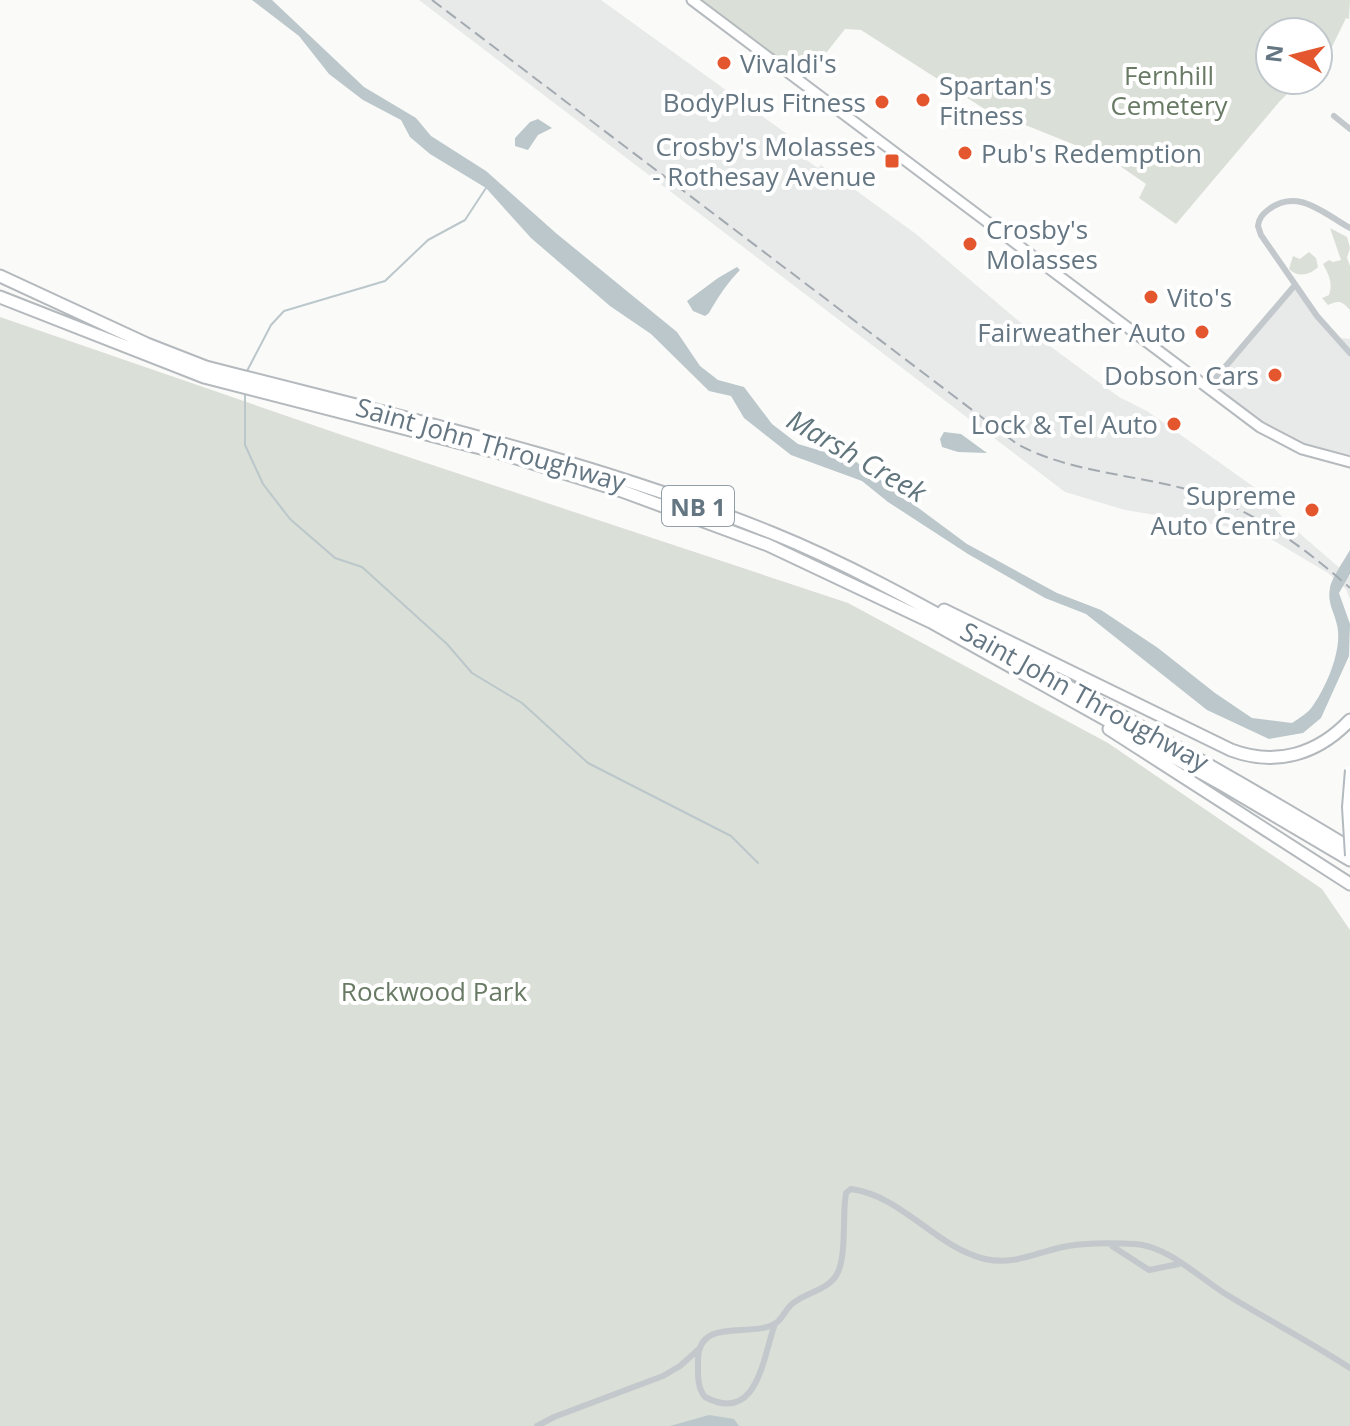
<svg xmlns="http://www.w3.org/2000/svg" width="1350" height="1426" font-family="'Open Sans',sans-serif">
	<style>
		.built { fill: #e8e9e9 }
		.green { fill: #dadfd7 }
		.water { fill: #bbc7cb }
		.lines { fill: none; stroke-linecap: round; stroke-linejoin: round }
		.stream { stroke: #bbc7cb; stroke-width: 2 }
		.primary-casing { stroke: #b5babe; stroke-width: 13 }
		.motorway-casing { stroke: #b4b9bd; stroke-width: 15 }
		.minor { stroke: #c3c8cc; stroke-width: 6 }
		.primary { stroke: #fff; stroke-width: 9 }
		.motorway { stroke: #fff; stroke-width: 11 }
		.rail { stroke: #a2aab0; stroke-width: 2; stroke-dasharray: 12 6; stroke-linecap: butt }
		.secondary-bridge-casing { stroke: #b3babf; stroke-width: 12; stroke-linecap: butt }
		.secondary-bridge { stroke: #fff; stroke-width: 8 }
		.poi-dot { fill: #e4572e; stroke: #fff; stroke-width: 3 }
		.labels { text-anchor: middle; dominant-baseline: central; stroke-width: 8; stroke-linejoin: round; paint-order: stroke }
		.shield { fill: #fff; stroke: #939fa8; stroke-width: 2 }
		.shield-label { font-size: 24px; font-weight: bold; fill: #657683 }
		.poi-label { font-size: 26px; fill: #657683; stroke: #fff; text-anchor: end }
		.park-label { font-size: 26px; fill: #687a64; stroke: #fff }
		.street-label { font-size: 26px; fill: #657683; stroke: #fff }
		.water-label { font-size: 28px; font-style: italic; fill: #60757c; stroke: #fff }
	</style>
	<rect width="100%" height="100%" fill="#fafaf8"/>
	<path class="built" d="M419,0H601L787,134L782,143L818,168L821,165L916,234L1035,335L1119,397L1147,411L1254,487L1290,525L1350,577V599L1346,589L1328,573L1259,532L1125,510L1065,492Z
		M1295,285L1339,341L1341,338L1350,339V462L1270,433L1208,387Z"/>
	<path class="green" d="M693,0H1350L1349,19L1346,18L1328,55L1318,64V32H1270V80H1302L1280,101L1176,224L1139,198L1146,184L1110,159L983,108L861,30L845,29L803,82Z
		M1330,228L1347,237L1350,248L1347,258L1350,266V310C1342,301 1339,300 1328,305L1322,298L1329,295C1333,283 1329,275 1323,264L1329,260L1333,262L1341,260Z
		M1309,252L1316,258L1318,267C1310,275 1298,278 1289,269L1293,256L1300,259Z
		M0,317L339,434L848,603L1108,743L1322,889L1350,930V1426H0Z"/>
	<path class="water" d="M252,0H272L364,87L416,118L431,136L486,171L557,234L677,332L700,366L718,380L744,387L772,424L798,444L855,461L967,544L1057,593L1101,610L1158,648L1215,693L1252,718L1292,723C1299,718 1307,714 1312,707C1326,688 1343,649 1337,625C1334,611 1327,603 1330,588C1331,579 1345,559 1350,550V574L1339,593L1350,624L1349,656L1321,718L1303,733L1269,739L1207,710L1086,614L1045,598L968,554L888,502L862,481L791,455L744,418L731,396L709,391L651,334L610,306L531,238L486,188L430,154L410,137L401,120L363,100L329,74L299,36Z
		M538,119L552,128L538,135L528,150L515,146V138L530,122Z
		M737,267L740,270C728,282 718,297 709,313L705,316L693,311L687,301L718,278Z
		M944,432L961,434L987,453L958,452L942,447L940,439Z
		M709,1415L734,1419L739,1426H670Z"/>
	<g class="lines">
		<path class="stream" d="M247,371L271,325L284,311L385,281L428,240L465,220L486,188
			M245,393V445L263,484L290,519L335,558L362,567L447,644L472,673L522,703L588,763L731,836L758,863"/>
		<g class="primary-casing">
			<path id="primary" d="M692,0L1260,427L1302,449L1350,462"/>
		</g>
		<g class="motorway-casing">
			<path id="motorway" d="M0,276L147,344L206,367C396,416 589,459 772,533C861,569 944,618 1028,664C1136,724 1245,784 1350,848
				M0,297L204,377L500,453L622,491L768,545L931,622L1223,785L1350,860
				M944,610L1231,750C1276,767 1318,754 1350,720
				M1109,729L1350,884"/>
		</g>
		<path class="minor" d="M1334,116L1350,129
			M1350,228C1323,213 1297,187 1268,210C1262,215 1259,218 1258,226L1261,235L1317,316L1350,353
			M1208,387L1295,285
			M1112,1246L1149,1270L1179,1264
			M775,1324C763,1356 758,1425 705,1397C697,1387 698,1375 698,1362C697,1315 752,1339 776,1323C782,1319 786,1309 792,1304C805,1292 828,1291 837,1274C846,1258 843,1220 845,1201L846,1193L851,1189C903,1196 935,1247 985,1259C1015,1266 1039,1251 1068,1246C1086,1243 1116,1243 1135,1244C1165,1245 1199,1277 1224,1293C1266,1319 1309,1341 1350,1368
			M537,1426L554,1417L663,1376L680,1366L699,1349"/>
		<use href="#primary" class="primary"/>
		<use href="#motorway" class="motorway"/>
		<path class="rail" d="M432,0L1017,444C1067,471 1127,474 1182,488C1245,504 1302,545 1350,588"/>
		<g class="secondary-bridge-casing">
			<path id="secondary-bridge" d="M1350,770L1347,807L1350,856"/>
		</g>
		<use href="#secondary-bridge" class="secondary-bridge"/>
	</g>
	<g class="poi-dot">
		<circle cx="724" cy="63" r="8"/>
		<circle cx="923" cy="100" r="8"/>
		<circle cx="882" cy="102" r="8"/>
		<circle cx="965" cy="153" r="8"/>
		<rect x="884" y="153" width="16" height="16" rx="4"/>
		<circle cx="970" cy="244" r="8"/>
		<circle cx="1151" cy="297" r="8"/>
		<circle cx="1202" cy="332" r="8"/>
		<circle cx="1275" cy="375" r="8"/>
		<circle cx="1174" cy="424" r="8"/>
		<circle cx="1312" cy="510" r="8"/>
	</g>
	<g class="labels">
		<rect class="shield" x="662" y="486" width="72" height="40" rx="6"/>
		<g class="shield-label">
			<text x="698" y="506">NB 1</text>
		</g>
		<g class="poi-label">
			<text x="740" y="63" text-anchor="start">Vivaldi's</text>
			<text x="939" y="85" text-anchor="start">Spartan's<tspan x="939" dy="30">Fitness</tspan></text>
			<text x="866" y="102">BodyPlus Fitness</text>
			<text x="876" y="146">Crosby's Molasses<tspan x="876" dy="30">- Rothesay Avenue</tspan></text>
			<text x="981" y="153" text-anchor="start">Pub's Redemption</text>
			<text x="986" y="229" text-anchor="start">Crosby's<tspan x="986" dy="30">Molasses</tspan></text>
			<text x="1167" y="297" text-anchor="start">Vito's</text>
			<text x="1186" y="332">Fairweather Auto</text>
			<text x="1259" y="375">Dobson Cars</text>
			<text x="1158" y="424">Lock &amp; Tel Auto</text>
			<text x="1296" y="495">Supreme<tspan x="1296" dy="30">Auto Centre</tspan></text>
		</g>
		<g class="park-label">
			<text x="1169" y="75">Fernhill<tspan x="1169" dy="30">Cemetery</tspan></text>
			<text x="434" y="991">Rockwood Park</text>
		</g>
		<g class="street-label">
			<text transform="translate(491 444) rotate(16)">Saint John Throughway</text>
			<text transform="translate(1085 696) rotate(29)">Saint John Throughway</text>
		</g>
		<g class="water-label">
			<text transform="translate(857 455) rotate(30)">Marsh Creek</text>
		</g>
	</g>
	<g transform="translate(1294 56) rotate(277)"><circle r="38" fill="#ffffff" stroke="#c1c8cd" stroke-width="2"/>
	<path d="M0-6L14 30L0 20L-14 30Z" fill="#e4572e"/>
	<text y="-12" font-size="22" font-weight="bold" text-anchor="middle" fill="#657683">N</text>
	</g>
</svg>
